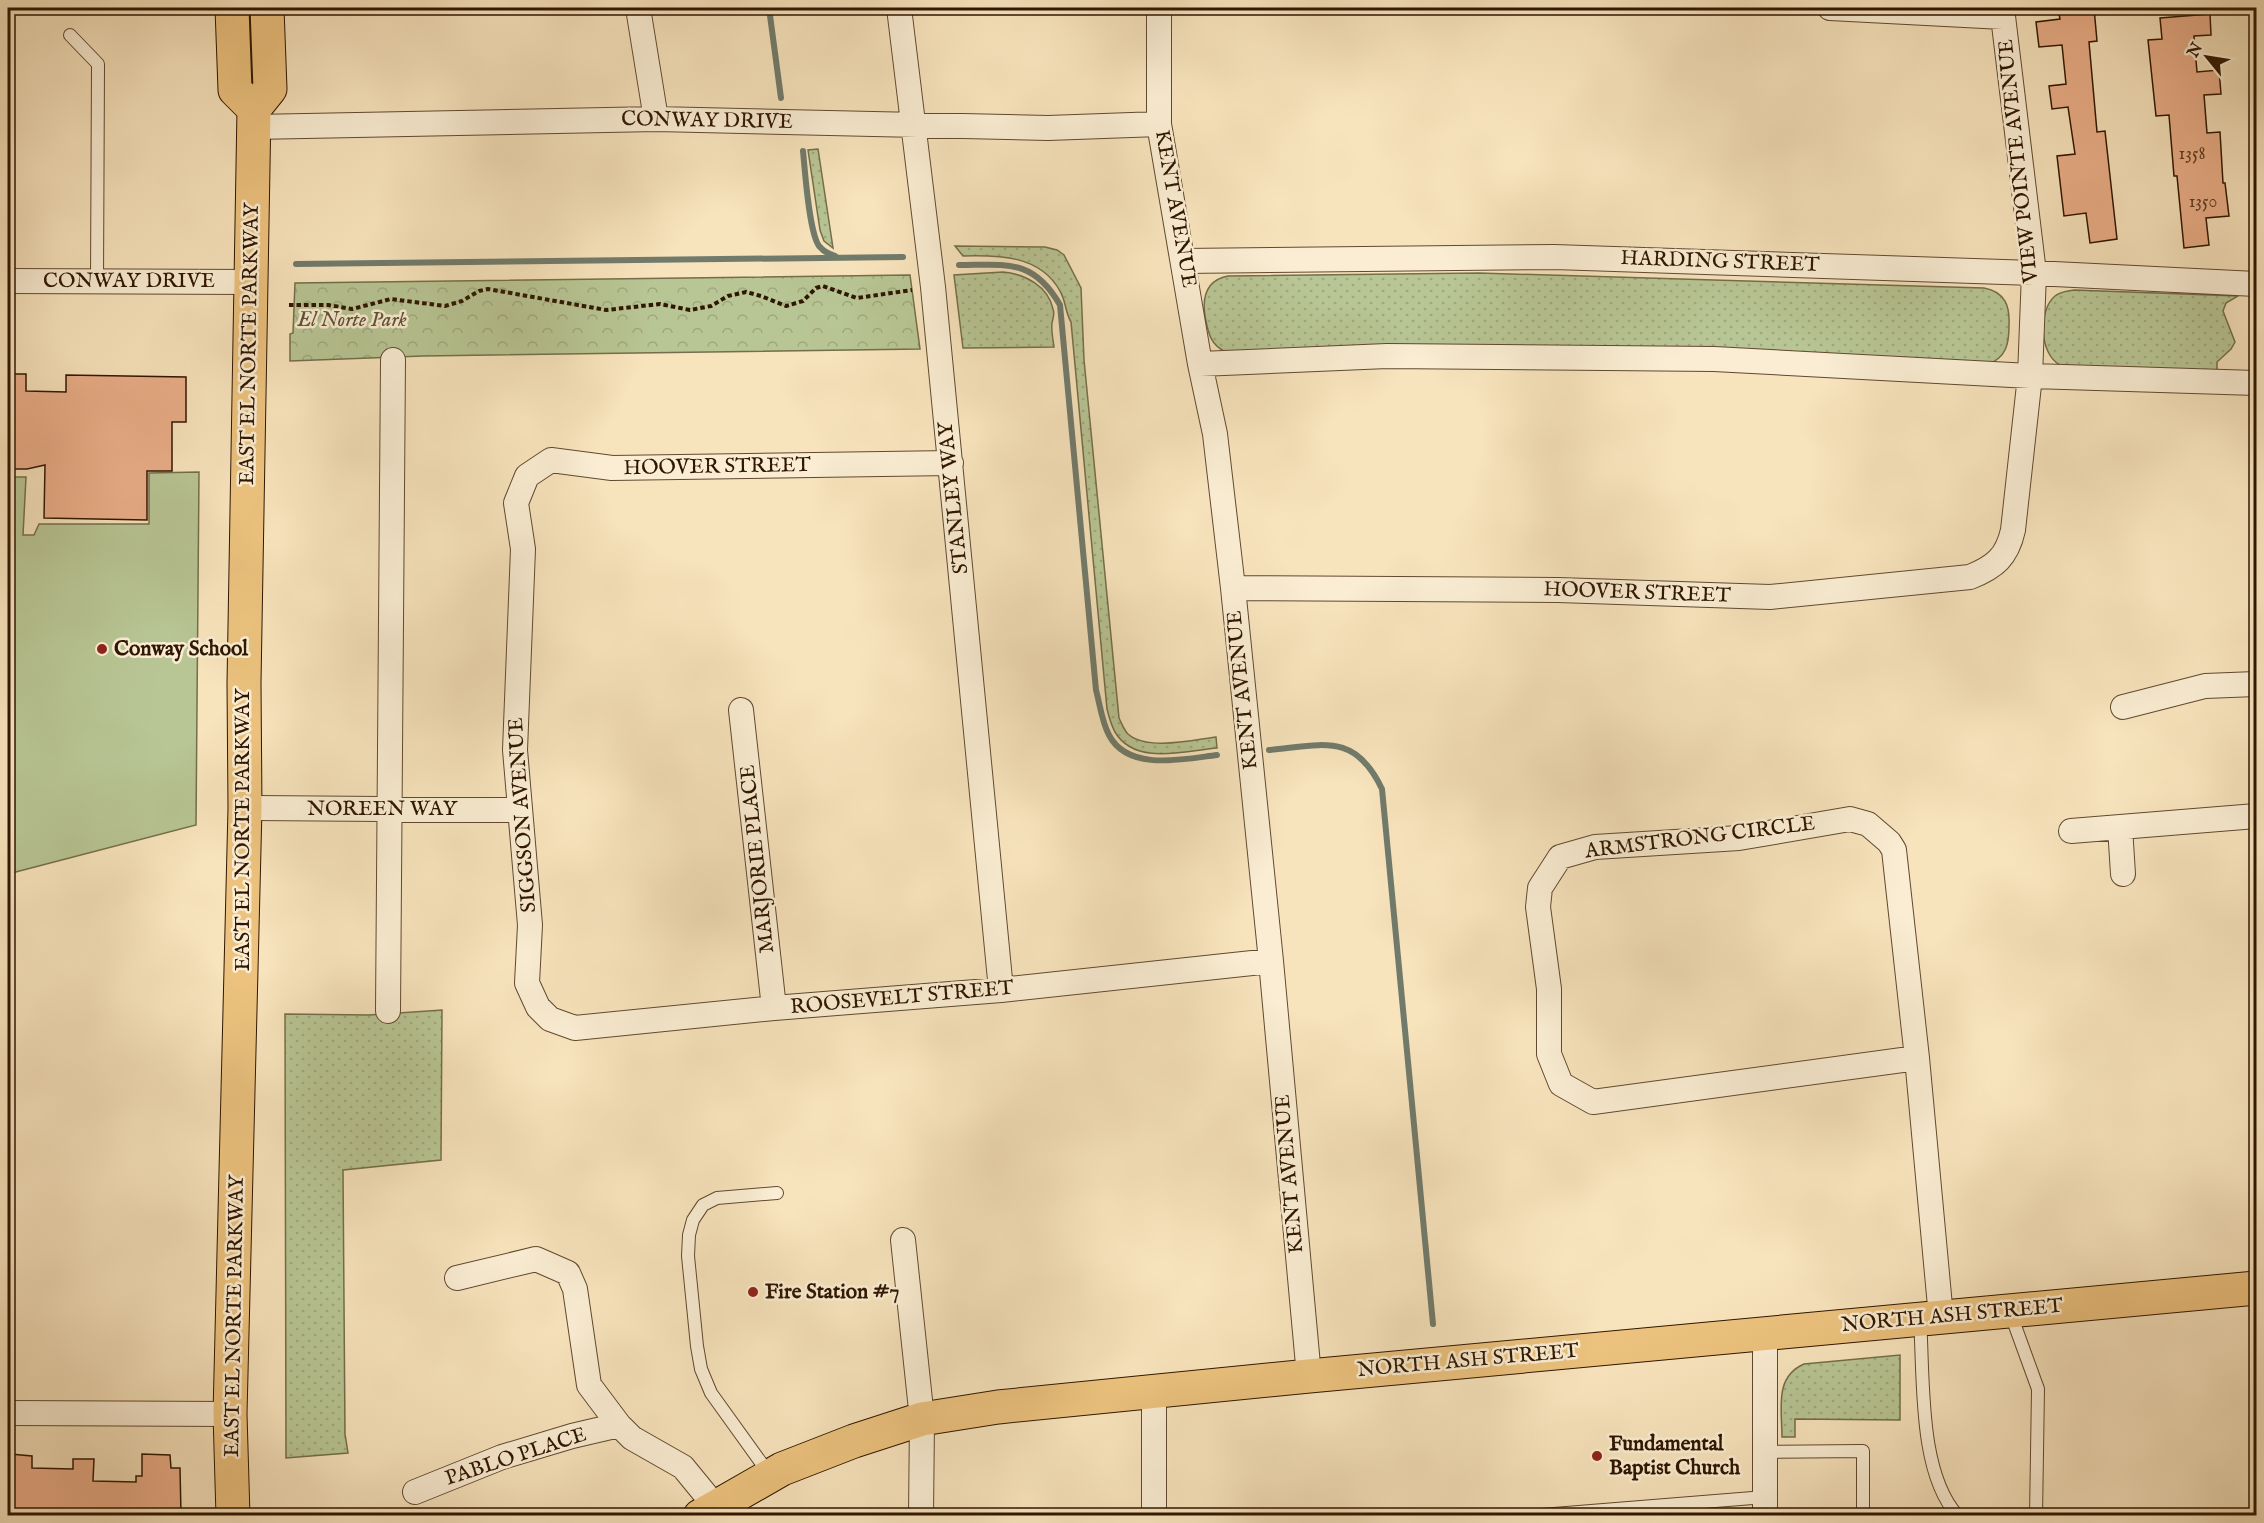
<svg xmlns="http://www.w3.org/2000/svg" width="2264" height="1523" font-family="'IM FELL English',serif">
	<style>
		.grass { fill: url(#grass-dots); stroke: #746e4a; stroke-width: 1.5 }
		.park { fill: url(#park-crowns); stroke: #746e4a; stroke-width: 1.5 }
		.pitch { fill: #b8c594; stroke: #746e4a; stroke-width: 1.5 }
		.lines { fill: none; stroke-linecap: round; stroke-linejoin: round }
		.stream { stroke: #717b6b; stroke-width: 6 }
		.building { fill: #eaae88; stroke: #2f1600; stroke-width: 1.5 }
		.lane-casing { stroke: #61492f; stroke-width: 14 }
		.street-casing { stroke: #61492f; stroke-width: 26 }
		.primary-casing { stroke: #2f1600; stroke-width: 35 }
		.path { stroke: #2f1600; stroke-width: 4; stroke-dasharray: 4.5 3; stroke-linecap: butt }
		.lane { stroke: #faedd3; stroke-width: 12 }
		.street { stroke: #faedd3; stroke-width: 24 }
		.primary { stroke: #ecc27e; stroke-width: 33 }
		.poi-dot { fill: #8f2418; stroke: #faedd3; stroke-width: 2 }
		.labels { text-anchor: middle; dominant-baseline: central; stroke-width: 5; stroke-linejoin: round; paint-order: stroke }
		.number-label { font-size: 18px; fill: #5e3c22 }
		.street-label { font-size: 21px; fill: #2f1600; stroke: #faedd3 }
		.park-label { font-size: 21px; font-style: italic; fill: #5f5334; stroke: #faedd3 }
		.poi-label { font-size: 21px; font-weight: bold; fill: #2f1600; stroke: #faedd3; text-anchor: start }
	</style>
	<defs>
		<pattern id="grass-dots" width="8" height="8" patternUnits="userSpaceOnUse" patternTransform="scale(1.5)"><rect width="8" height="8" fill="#b8c594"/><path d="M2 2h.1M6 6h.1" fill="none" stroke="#9ea87e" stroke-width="1.8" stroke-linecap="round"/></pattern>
		<pattern id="park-crowns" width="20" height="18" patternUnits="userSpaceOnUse" patternTransform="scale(1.5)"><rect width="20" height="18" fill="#b8c594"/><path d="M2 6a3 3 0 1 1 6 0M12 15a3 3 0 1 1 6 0" fill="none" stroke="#9ea87e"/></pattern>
	</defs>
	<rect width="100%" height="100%" fill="#f7e3bc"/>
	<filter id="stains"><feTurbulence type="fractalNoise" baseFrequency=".00333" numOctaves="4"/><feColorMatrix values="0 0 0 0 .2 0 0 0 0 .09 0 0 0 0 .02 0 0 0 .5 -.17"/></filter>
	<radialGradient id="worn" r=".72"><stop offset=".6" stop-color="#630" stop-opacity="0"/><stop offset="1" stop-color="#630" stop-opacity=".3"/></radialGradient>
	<path class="grass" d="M818,149L833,248L824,241L820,230L808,150Z
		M955,246L1045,247L1057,250L1064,255L1081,288L1084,360L1119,718C1122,724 1124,730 1128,734C1147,751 1193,740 1216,737L1217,748C1185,751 1135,766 1115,732C1111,725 1109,717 1107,709L1071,322C1065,312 1066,301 1060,291C1040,255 999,255 963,256Z
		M1003,272C1025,274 1048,286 1053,309C1055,314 1053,318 1052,323C1051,331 1053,339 1054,347L963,348L954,275Z
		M1479,273L1984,288C2006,292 2010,307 2009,326C2009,344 2006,358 1988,364L1226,352C1210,345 1208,332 1205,316C1202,296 1207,280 1228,276Z
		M2074,290L2238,296L2226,303L2223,311L2235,342L2231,349L2217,362V372L2060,365C2039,354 2038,310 2055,296C2061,291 2067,291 2074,290Z
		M442,1010L441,1160L343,1170L345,1434L348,1453L286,1458L285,1014L369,1015Z
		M1900,1355V1420L1795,1419V1437H1782C1782,1409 1774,1377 1804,1364Z"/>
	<path class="park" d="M910,275L920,349L423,356L290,361V334L293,333L295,283Z"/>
	<path class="pitch" d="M199,472L196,825L8,874V477H26L23,535H34L39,524H149V473Z"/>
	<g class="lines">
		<path class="stream" d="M769,8L781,98
			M803,151C805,171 809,232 819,246C824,252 828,254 835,256
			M296,264L903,257
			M959,265C1006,265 1033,258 1060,305L1096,690C1100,705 1102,722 1109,735C1128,772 1184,759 1217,755
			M1269,750C1323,745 1355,732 1382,789L1433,1324"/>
	</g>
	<path class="building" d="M2058,8H2094L2097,41L2089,42L2097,132L2105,131L2117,239L2090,243L2086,213L2064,216L2057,156L2075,154L2068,107L2052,109L2049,86L2066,84L2062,45L2039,47L2036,22L2060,19Z
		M2210,14L2211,35L2194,36L2197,72L2219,70L2221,94L2204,95L2207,133L2220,132L2223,183H2225L2229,216L2206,218L2209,245L2184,248L2177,176H2174L2169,115L2156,116L2148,40L2162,39L2160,18Z
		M8,374H26V391L66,392V375L186,377V422H172V471H147V520L44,518L45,465L27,469H8Z
		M10,1454L32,1456V1468L73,1469V1459H94L93,1481L136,1482V1476H142V1454L170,1455L171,1468H180L181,1515H10Z"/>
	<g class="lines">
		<g class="lane-casing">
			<path id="lane" d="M70,35L98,64L97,281
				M2010,1312L2038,1389L2036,1516
				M1920,1320C1924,1377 1918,1473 1958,1516
				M1765,1452L1863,1451V1516
				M770,1475L711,1393L701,1369L697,1346L688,1256L689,1235L693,1220L703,1205L717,1198L777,1193
				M1529,1516L1765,1497"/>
		</g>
		<g class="street-casing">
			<path id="street" d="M638,8L656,119
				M899,8L933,287L1001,990
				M1159,8V124L1200,364L1215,434L1233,588L1271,961L1309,1376
				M1830,8L2003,17
				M254,127L656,119L1048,128L1159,124
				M1183,261L1554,257L2034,273L2256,284
				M8,281L251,282
				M1200,364L1387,356L1714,359L2030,376L2256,383
				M951,463L612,468L551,460L527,476L516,503L523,549L515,750L530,925L527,983L538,1007L550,1019L575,1028L774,1008L1001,990L1271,961
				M1233,588L1558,590L1770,597L1970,577C1995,567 2007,557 2013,530L2030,376L2034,273L2002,8
				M2123,707L2205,686L2256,684
				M741,710L774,1008
				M245,808L519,810
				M2120,827L2123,874
				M2071,831L2256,816
				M388,1011L393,360
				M1917,1058L1593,1102L1561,1084L1549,1054V989L1538,907L1540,888L1560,857L1595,847L1739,838L1850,819L1868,824L1889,842L1894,850L1917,1058L1941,1317
				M903,1240L922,1419L921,1516
				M457,1278L536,1259L568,1273L575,1289L589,1385L619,1425L632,1438L683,1467L715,1506
				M1154,1392V1516
				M8,1413L230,1414
				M415,1492L502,1457L572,1436L619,1425
				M1765,1516V1334"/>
		</g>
		<g class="primary-casing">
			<path id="primary" d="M232,8L235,90L254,109
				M233,1516L230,1414L245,808L244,683L254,109L270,89L267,8
				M700,1516L782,1469L854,1441L922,1419L998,1407L1309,1376L2256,1288"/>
		</g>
		<path class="path" d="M289,305H328L352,309L391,299L445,306L462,301L479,291L488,289L606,310L660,304L690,310L711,306L728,296L746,292L761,296L786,306L803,301L816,288L823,286L857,298L912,290"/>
		<use href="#lane" class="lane"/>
		<use href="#street" class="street"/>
		<use href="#primary" class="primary"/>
	</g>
	<g class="poi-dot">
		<circle cx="102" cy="649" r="6"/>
		<circle cx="753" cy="1292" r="6"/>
		<circle cx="1597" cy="1456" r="6"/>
	</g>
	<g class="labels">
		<g class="number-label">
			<text x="2192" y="154">1358</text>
			<text x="2203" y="202">1350</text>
		</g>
		<g class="street-label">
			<text transform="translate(707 121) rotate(1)">CONWAY DRIVE</text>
			<text transform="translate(2019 161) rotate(-96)">VIEW POINTE AVENUE</text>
			<text transform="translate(1175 209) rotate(80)">KENT AVENUE</text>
			<text transform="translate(1720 262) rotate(2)">HARDING STREET</text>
			<text x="129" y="281">CONWAY DRIVE</text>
			<text transform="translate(250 344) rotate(-89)">EAST EL NORTE PARKWAY</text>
			<text transform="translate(717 467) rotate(-1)">HOOVER STREET</text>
			<text transform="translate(954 498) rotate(-96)">STANLEY WAY</text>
			<text transform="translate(1637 593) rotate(2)">HOOVER STREET</text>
			<text transform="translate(1243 690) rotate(-96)">KENT AVENUE</text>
			<text x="382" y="809">NOREEN WAY</text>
			<text transform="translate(523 815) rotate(-94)">SIGGSON AVENUE</text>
			<text transform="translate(243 830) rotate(-90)">EAST EL NORTE PARKWAY</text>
			<text transform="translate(1700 838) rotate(-7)">ARMSTRONG CIRCLE</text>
			<text transform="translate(758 859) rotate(-96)">MARJORIE PLACE</text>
			<text transform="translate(902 998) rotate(-5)">ROOSEVELT STREET</text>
			<text transform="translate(1290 1174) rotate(-95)">KENT AVENUE</text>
			<text transform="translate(235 1316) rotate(-89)">EAST EL NORTE PARKWAY</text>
			<text transform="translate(1952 1316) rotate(-5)">NORTH ASH STREET</text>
			<text transform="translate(1468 1361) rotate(-5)">NORTH ASH STREET</text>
			<text transform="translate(516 1457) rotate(-18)">PABLO PLACE</text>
		</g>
		<g class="park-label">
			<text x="352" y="320">El Norte Park</text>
		</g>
		<g class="poi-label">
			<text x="114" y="649">Conway School</text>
			<text x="765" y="1292">Fire Station #7</text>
			<text x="1609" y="1444">Fundamental<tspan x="1609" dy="24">Baptist Church</tspan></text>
		</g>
	</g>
	<rect width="2264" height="1523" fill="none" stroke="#f7e3bc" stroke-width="30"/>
	<rect x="9" y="9" width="2246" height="1505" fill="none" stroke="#2f1600" stroke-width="3"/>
	<rect x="15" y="15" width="2234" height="1493" fill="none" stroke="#2f1600" stroke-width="1.5"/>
	<g transform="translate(2207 57) rotate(300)" stroke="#faedd3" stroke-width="4.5" paint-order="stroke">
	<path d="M0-4.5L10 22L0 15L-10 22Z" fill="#2f1600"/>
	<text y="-9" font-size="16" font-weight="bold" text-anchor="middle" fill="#2f1600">N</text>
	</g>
	<rect width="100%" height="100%" filter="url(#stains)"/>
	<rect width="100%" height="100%" fill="url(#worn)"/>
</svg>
